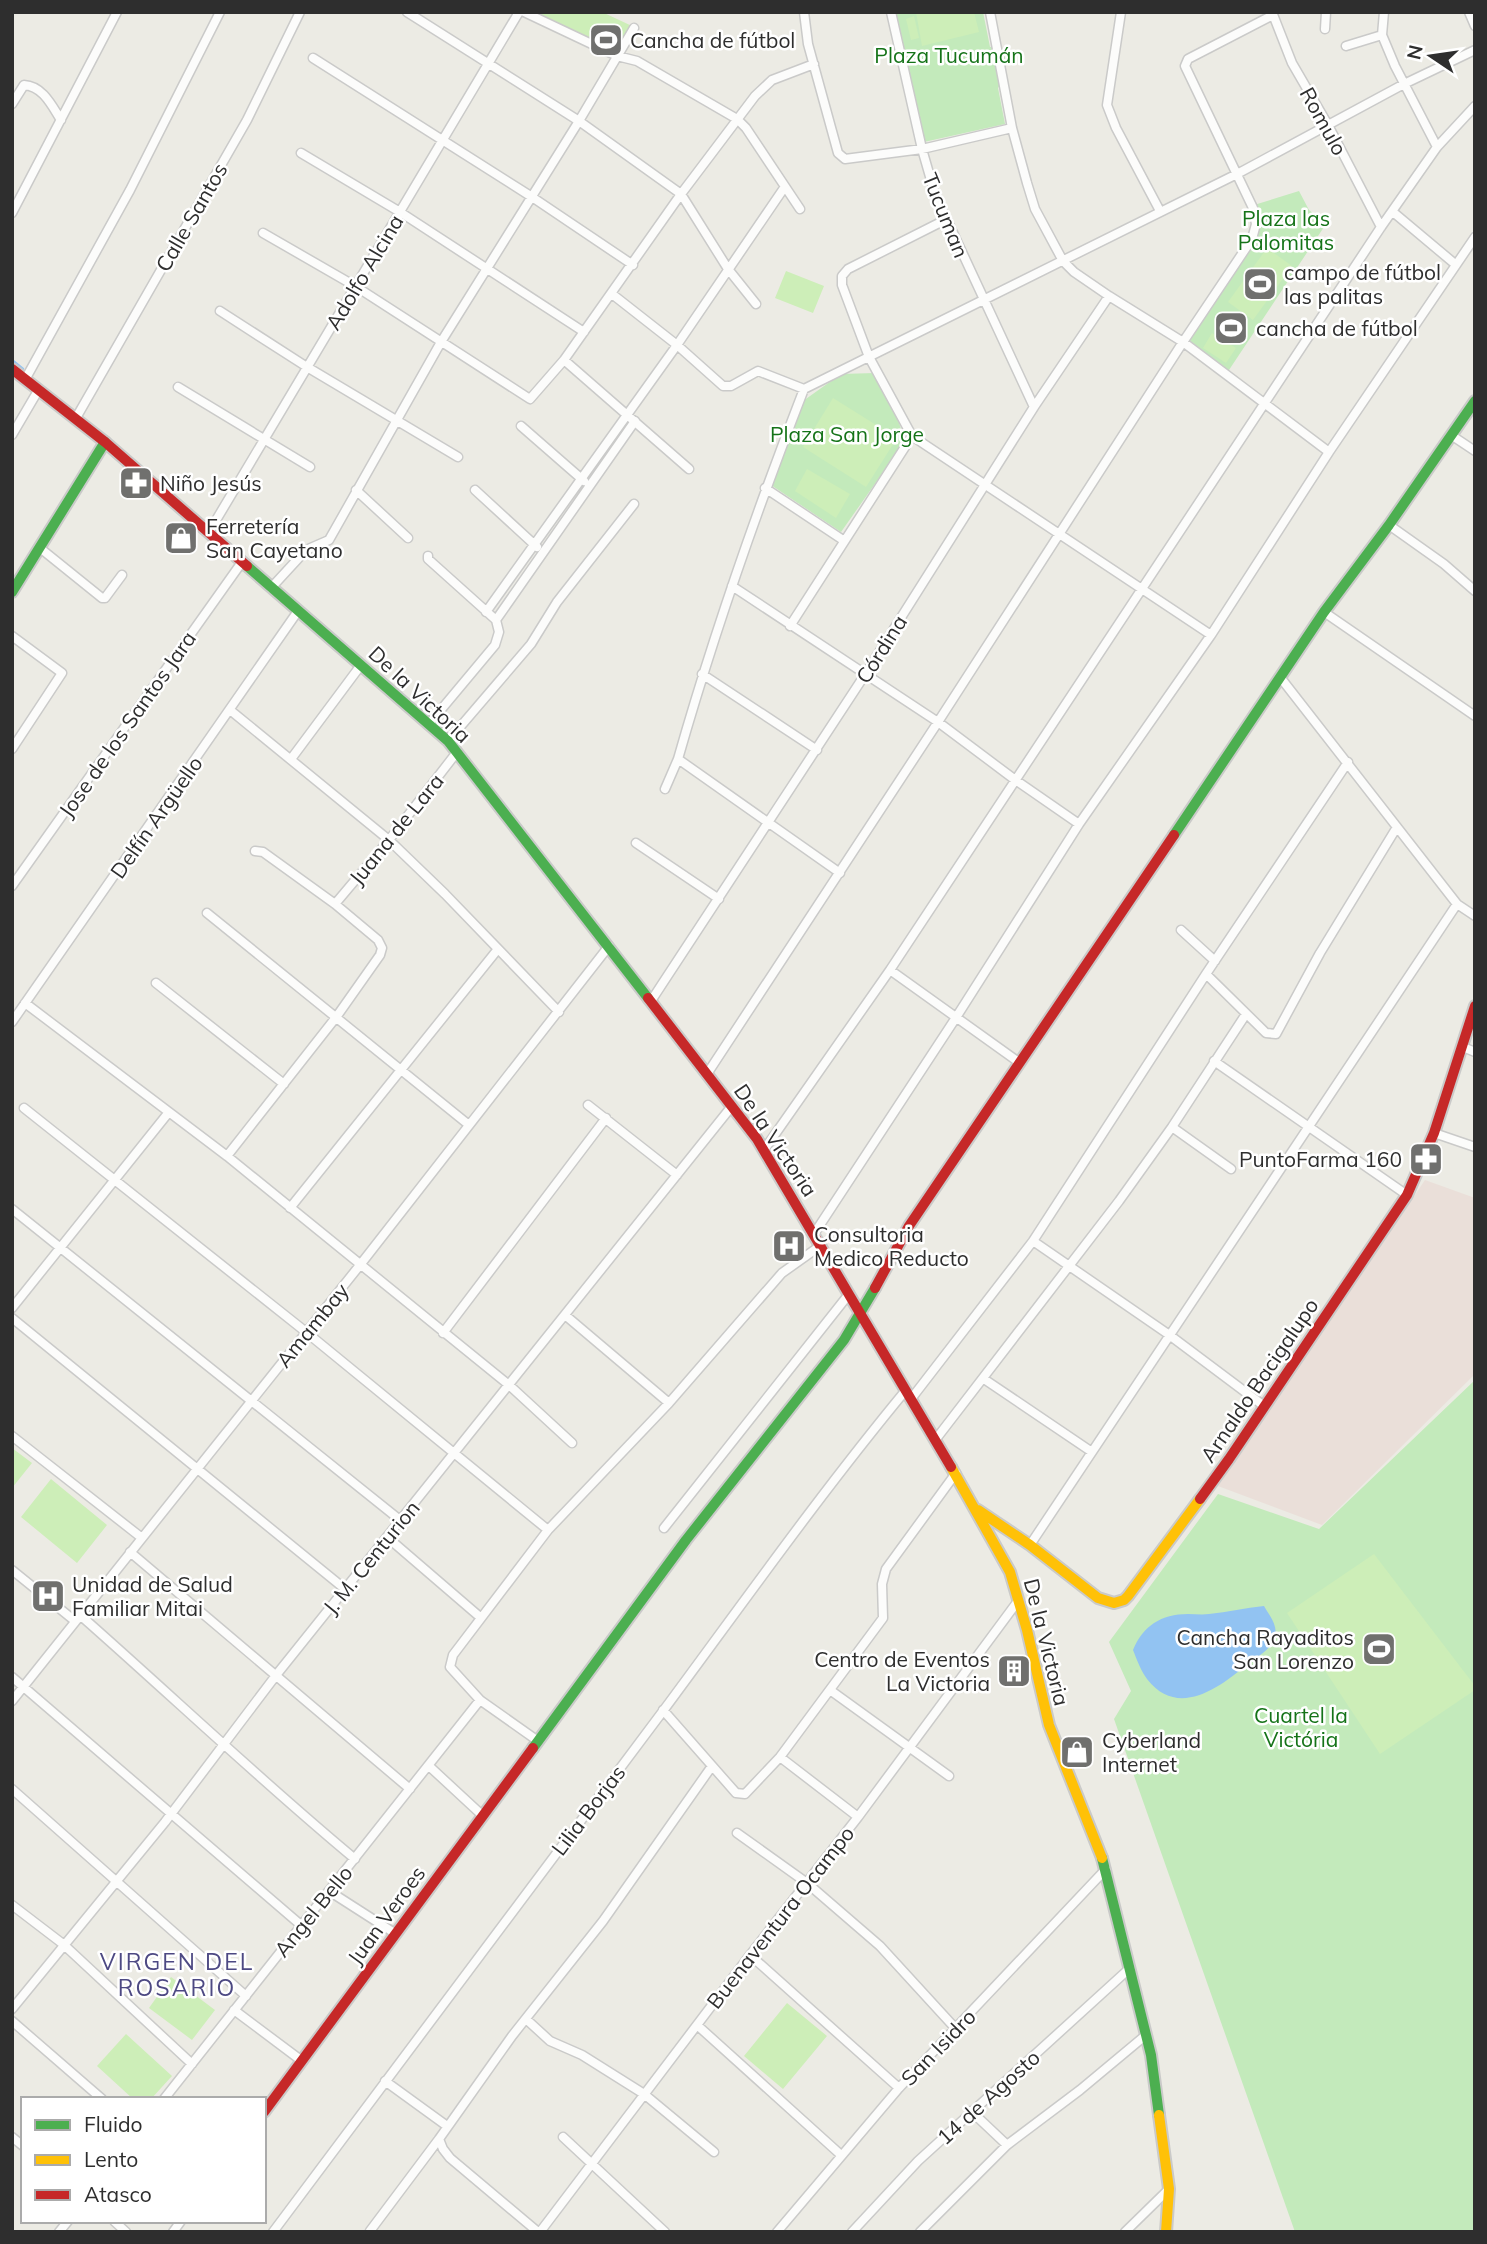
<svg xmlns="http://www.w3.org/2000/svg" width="1487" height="2244" font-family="Mulish,sans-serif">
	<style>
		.medical { fill: #eadfd9 }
		.green { fill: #c3eabb }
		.pitch { fill: #cdeeb8 }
		.water { fill: #92c3f2 }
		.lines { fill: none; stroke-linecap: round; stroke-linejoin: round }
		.stream { stroke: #92c3f2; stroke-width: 2.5 }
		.street-casing { stroke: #cacac9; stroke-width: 11 }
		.fast-casing { stroke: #cacac9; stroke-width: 14 }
		.slow-casing { stroke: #cacac9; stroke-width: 14 }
		.jam-casing { stroke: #cacac9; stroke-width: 14 }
		.street { stroke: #fcfcfb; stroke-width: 8 }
		.fast { stroke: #4caf50; stroke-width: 10 }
		.slow { stroke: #ffc107; stroke-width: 10 }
		.jam { stroke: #c62828; stroke-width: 10 }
		.labels { text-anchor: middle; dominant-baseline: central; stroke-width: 5; stroke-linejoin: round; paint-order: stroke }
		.poi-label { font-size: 21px; fill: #2e2e2e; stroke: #fff; text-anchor: start }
		.park-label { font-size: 21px; fill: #157318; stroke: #fff }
		.street-label { font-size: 21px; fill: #2e2e2e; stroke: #fff }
		.neighbourhood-label { font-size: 23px; letter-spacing: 2px; fill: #4d4983; stroke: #fff }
	</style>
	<rect width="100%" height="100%" fill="#ecebe4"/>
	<path class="medical" d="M1425,1180L1475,1198V1374L1322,1525L1218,1486Z"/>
	<path class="green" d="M896,12H983L990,47L1000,46C1009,56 1006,77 998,88L1005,124L924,142Z
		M1299,191L1309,210L1326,224L1227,373L1187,342L1258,237L1254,205Z
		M875,373C883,391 905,425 903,444L841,532L771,485L803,401L841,374Z
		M1475,1380V2232H1295L1114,1719L1131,1691L1109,1642L1218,1494L1319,1529Z"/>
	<path class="pitch" d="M533,12H602L632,26L616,54Z
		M916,12H974L979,32L922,46Z
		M914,16L919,38L911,40L906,19Z
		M1267,248L1292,266L1253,320L1228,302Z
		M786,271L824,286L813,313L775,298Z
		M1226,312L1247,324L1235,344L1215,331Z
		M1212,333L1236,348L1226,363L1203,348Z
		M833,398L897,438L866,487L803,447Z
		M807,469L850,494L836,518L795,491Z
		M12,1448L32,1463L12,1488Z
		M51,1479L107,1525L77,1563L21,1517Z
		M1374,1554L1475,1686V1690L1380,1754L1287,1613Z
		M171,1977L215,2010L192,2040L149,2008Z
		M787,2003L827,2036L783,2089L744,2056Z
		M126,2034L172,2076L151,2099H133L97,2066Z"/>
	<path class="water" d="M1264,1606C1269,1615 1278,1625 1275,1636C1273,1649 1255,1658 1245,1666C1218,1689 1177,1718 1147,1679C1141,1671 1137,1660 1133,1650C1143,1626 1161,1614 1188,1614C1195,1614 1202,1615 1209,1614C1228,1612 1245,1608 1264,1606Z"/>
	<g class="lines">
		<path class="stream" d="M12,360L23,369"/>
		<g class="street-casing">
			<path id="street" d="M407,12L579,121L681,194L728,269L756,304
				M524,12L617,56L637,61L737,119L746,128L800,209
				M804,12L808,44L838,153L845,159L922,149L1012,128
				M891,12L922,149L935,194L1034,407
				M990,12L1012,128L1027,183L1035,209L1063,261L1074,272L1109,296L1183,342L1329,452
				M1121,12L1107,105L1116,128L1160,211
				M1272,12L1292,63L1328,125L1381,227
				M1384,12L1382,35L1395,66L1437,147
				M1469,12L1475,26
				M1325,29L1326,12
				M1346,46L1382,35
				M313,58L532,197L633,265
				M12,104L24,85C43,86 52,106 61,120
				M301,153L400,212L584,332
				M1393,212L1455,264
				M12,213L117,12
				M945,220L848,269L842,276V285L869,357L912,436L1211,635
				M263,233L355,286L530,399L564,360L681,194L755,96L772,80L814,64
				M612,294L677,345L723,386H731L758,371L804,389L1237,174L1404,84L1475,50
				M220,311L307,367L458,457
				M564,360L689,469
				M26,378L130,190L220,12
				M178,387L310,467
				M76,418L247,120L300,12
				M521,426L584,481
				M12,435L39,389
				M1451,435L1475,451
				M765,488L843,540
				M356,490L408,538
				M475,490L537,547
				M1389,525L1444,564L1475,591
				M209,532L519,12
				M40,548L102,598H105L122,575
				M428,556V559L496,620L499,632L495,645L429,724
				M732,586L938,722L1014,779L1079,824
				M271,588L306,550L329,540L441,342L579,121L634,28
				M486,612L677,345L784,188
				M1324,612L1475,716
				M496,620L635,421
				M790,626L912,436
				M12,636L62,673L12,749
				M702,674L817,750
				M1280,677L1457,904L1475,916
				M230,710L389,840L445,894L559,1012
				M448,741L531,644L557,602L634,504
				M291,759L361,665
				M678,759C714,633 757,510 804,389
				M665,789L678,759L840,873
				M636,843L719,899
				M12,886L242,562
				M335,904L389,840L457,752
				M207,913L469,1125
				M1181,930L1215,961
				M890,970L1020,1063
				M1206,974L1266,1033L1276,1034L1320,953L1397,827
				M156,983L284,1084
				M651,1001L866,673L1034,407L1109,296
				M25,1003L227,1156L509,1385L572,1443
				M12,1022L298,611
				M1463,1047L1475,1052
				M1214,1061L1407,1195
				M707,1074L938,722L1183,342L1252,239L1256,224L1253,208L1185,66L1188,59L1273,15
				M588,1105L677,1175
				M24,1108L306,1332L548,1530
				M1172,1127L1231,1169
				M1434,1133L1475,1147
				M764,1150L890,970L1381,227L1437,147L1475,106
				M227,1156L337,1016L380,955L382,948L378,940L335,904L263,852L255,851
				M290,1208L498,949
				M12,1209L400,1520
				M814,1234L957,1016L1079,824L1211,635L1329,452L1475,237
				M1033,1241L1168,1334L1264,1406
				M12,1308L169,1112
				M565,1315L669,1403
				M12,1318L345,1589
				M443,1333L606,1118
				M984,1379L1092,1452
				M911,1399L1033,1241L1206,974L1348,762
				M12,1436L142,1538
				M936,1439L1119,1201L1172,1127L1246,1014
				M664,1528L849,1294
				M387,1537L480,1617
				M1030,1545L1457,904
				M130,1552L410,1789
				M12,1570L75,1621
				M80,1615C172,1696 261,1781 355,1859
				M12,1677L302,1926
				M830,1690L949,1776
				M12,1701L360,1265L609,946
				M663,1710L736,1793L745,1794L780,1757L883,1618L882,1584L886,1569L956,1473
				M538,1741L480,1700L450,1667L453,1655L548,1530L669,1403L782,1273L820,1246
				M780,1757L858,1817
				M429,1766L483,1816
				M12,1789L246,1996
				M737,1833L807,1883L880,1946L956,2029
				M329,1891L396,1934
				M12,1905L63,1944L192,2064
				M750,1955L899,2088
				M12,2009L165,1822L277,1674L732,1106
				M234,2010L302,2061
				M526,2019L550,2041L582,2055L644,2094L714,2152
				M12,2021L102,2099
				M697,2025L841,2155
				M385,2081L447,2126
				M164,2099L480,1700
				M971,2111L1007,2145
				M12,2137L23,2146
				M563,2137L665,2232
				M114,2221L126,2232
				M370,2231L439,2139
				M59,2232L68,2221
				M173,2232L181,2221
				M273,2232C403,2058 534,1885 663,1711C743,1603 820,1494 906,1390
				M538,2232L450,2158L443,2149L439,2139L512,2036L603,1921L712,1766
				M540,2232L750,1955L858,1817L1018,1601
				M777,2232L899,2088L1106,1869
				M852,2232L918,2161L1130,1968
				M920,2232L1007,2145L1080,2090L1146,2035
				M1125,2232L1169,2189"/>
		</g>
		<g class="fast-casing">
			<path id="fast" d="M247,566L448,741L648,998
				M12,592L105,442
				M1174,835L1324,612L1389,525L1475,401
				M533,1748L686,1540L844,1340L875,1288
				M1102,1858L1151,2055L1159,2115"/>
		</g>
		<g class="slow-casing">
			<path id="slow" d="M951,1467L1010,1572L1027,1630L1049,1725L1102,1858
				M978,1510L1030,1545L1098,1598L1114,1603L1124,1600L1128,1596L1200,1499
				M1159,2115L1169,2189L1166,2232"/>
		</g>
		<g class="jam-casing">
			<path id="jam" d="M12,369L105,442L247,566
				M648,998L757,1139L951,1467
				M875,1288L909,1226L1174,835
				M1200,1499L1229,1459L1407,1195L1434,1133L1475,1006
				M264,2112L533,1748"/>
		</g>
		<use href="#street" class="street"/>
		<use href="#fast" class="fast"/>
		<use href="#slow" class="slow"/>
		<use href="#jam" class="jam"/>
	</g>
	<defs>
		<g id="stadium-square" transform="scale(1.75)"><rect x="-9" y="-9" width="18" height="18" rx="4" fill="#70706e" stroke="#fff"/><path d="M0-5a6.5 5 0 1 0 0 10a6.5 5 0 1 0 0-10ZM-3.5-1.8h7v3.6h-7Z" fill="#fff"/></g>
		<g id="pharmacy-square" transform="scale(1.75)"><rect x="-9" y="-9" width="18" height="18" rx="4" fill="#70706e" stroke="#fff"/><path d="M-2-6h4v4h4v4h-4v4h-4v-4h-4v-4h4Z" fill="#fff"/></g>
		<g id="shop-square" transform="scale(1.75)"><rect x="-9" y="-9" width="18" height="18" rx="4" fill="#70706e" stroke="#fff"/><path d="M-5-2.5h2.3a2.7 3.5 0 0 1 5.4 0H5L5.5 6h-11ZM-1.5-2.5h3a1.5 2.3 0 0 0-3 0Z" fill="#fff"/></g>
		<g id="hospital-square" transform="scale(1.75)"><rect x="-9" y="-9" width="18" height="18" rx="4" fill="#70706e" stroke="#fff"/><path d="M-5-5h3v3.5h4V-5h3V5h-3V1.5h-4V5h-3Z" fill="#fff"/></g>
		<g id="building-square" transform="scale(1.75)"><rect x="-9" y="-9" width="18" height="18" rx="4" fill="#70706e" stroke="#fff"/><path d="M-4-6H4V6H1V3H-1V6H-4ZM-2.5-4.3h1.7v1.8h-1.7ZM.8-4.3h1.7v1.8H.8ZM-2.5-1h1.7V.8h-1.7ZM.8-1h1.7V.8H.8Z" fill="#fff"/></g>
	</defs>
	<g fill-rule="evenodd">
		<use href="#stadium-square" x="606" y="40"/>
		<use href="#stadium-square" x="1260" y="284"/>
		<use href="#stadium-square" x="1231" y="328"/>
		<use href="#pharmacy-square" x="136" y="483"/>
		<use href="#shop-square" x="181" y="538"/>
		<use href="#pharmacy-square" x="1426" y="1159"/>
		<use href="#hospital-square" x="789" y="1246"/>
		<use href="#hospital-square" x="48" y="1596"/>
		<use href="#stadium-square" x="1379" y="1649"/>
		<use href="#building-square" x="1014" y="1671"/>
		<use href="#shop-square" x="1077" y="1752"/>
	</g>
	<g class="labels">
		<g class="poi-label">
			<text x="630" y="40">Cancha de fútbol</text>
			<text x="1284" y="272">campo de fútbol<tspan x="1284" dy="24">las palitas</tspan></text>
			<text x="1256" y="328">cancha de fútbol</text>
			<text x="160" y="483">Niño Jesús</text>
			<text x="206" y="526">Ferretería<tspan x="206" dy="24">San Cayetano</tspan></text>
			<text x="1402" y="1159" text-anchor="end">PuntoFarma 160</text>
			<text x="814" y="1234">Consultoria<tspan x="814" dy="24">Medico Reducto</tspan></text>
			<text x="72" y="1584">Unidad de Salud<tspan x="72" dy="24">Familiar Mitai</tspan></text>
			<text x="1354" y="1637" text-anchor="end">Cancha Rayaditos<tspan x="1354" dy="24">San Lorenzo</tspan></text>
			<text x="990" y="1659" text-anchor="end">Centro de Eventos<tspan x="990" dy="24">La Victoria</tspan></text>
			<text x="1102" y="1740">Cyberland<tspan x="1102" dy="24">Internet</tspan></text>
		</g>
		<g class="park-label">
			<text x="949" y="55">Plaza Tucumán</text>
			<text x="1286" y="218">Plaza las<tspan x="1286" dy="24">Palomitas</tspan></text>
			<text x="847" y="434">Plaza San Jorge</text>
			<text x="1301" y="1715">Cuartel la<tspan x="1301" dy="24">Victória</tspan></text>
		</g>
		<g class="street-label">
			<text transform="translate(1324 121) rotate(61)">Romulo</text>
			<text transform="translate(946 215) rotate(68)">Tucuman</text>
			<text transform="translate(191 217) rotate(-60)">Calle Santos</text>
			<text transform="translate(364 272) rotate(-59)">Adolfo Alcina</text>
			<text transform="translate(881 649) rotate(-58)">Córdina</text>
			<text transform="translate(420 694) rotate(43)">De la Victoria</text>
			<text transform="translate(127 724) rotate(-55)">Jose de los Santos Jara</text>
			<text transform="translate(156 817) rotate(-55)">Delfín Argüello</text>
			<text transform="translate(396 829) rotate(-51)">Juana de Lara</text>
			<text transform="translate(776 1140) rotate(56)">De la Victoria</text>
			<text transform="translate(312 1325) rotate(-51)">Amambay</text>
			<text transform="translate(1259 1380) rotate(-56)">Arnaldo Bacigalupo</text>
			<text transform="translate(371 1557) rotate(-51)">J. M. Centurion</text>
			<text transform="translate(1047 1642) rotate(76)">De la Victoria</text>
			<text transform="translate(588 1810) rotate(-53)">Lilia Borjas</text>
			<text transform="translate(313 1911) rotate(-51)">Angel Bello</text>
			<text transform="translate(386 1915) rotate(-54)">Juan Veroes</text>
			<text transform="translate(780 1917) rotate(-52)">Buenaventura Ocampo</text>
			<text transform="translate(938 2047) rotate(-46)">San Isidro</text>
			<text transform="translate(988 2097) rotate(-42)">14 de Agosto</text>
		</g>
		<g class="neighbourhood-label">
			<text x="177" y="1961">VIRGEN DEL<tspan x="177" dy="26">ROSARIO</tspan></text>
		</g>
	</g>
	<rect width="1487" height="2244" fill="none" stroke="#2e2e2e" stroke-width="28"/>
	<rect x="21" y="2097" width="245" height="126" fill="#ffffff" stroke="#ababab" stroke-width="2"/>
	<rect x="35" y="2120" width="35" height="10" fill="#4caf50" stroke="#ababab" stroke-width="2"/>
	<text x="84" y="2132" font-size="21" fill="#2e2e2e">Fluido</text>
	<rect x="35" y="2155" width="35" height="10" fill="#ffc107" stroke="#ababab" stroke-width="2"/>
	<text x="84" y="2167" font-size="21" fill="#2e2e2e">Lento</text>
	<rect x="35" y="2190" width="35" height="10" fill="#c62828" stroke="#ababab" stroke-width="2"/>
	<text x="84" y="2202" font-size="21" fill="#2e2e2e">Atasco</text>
	<g transform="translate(1431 56) rotate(283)" stroke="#ffffff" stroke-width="5" paint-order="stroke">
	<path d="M0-5L12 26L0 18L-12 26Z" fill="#2e2e2e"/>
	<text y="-10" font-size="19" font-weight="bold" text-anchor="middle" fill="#2e2e2e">N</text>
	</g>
</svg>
